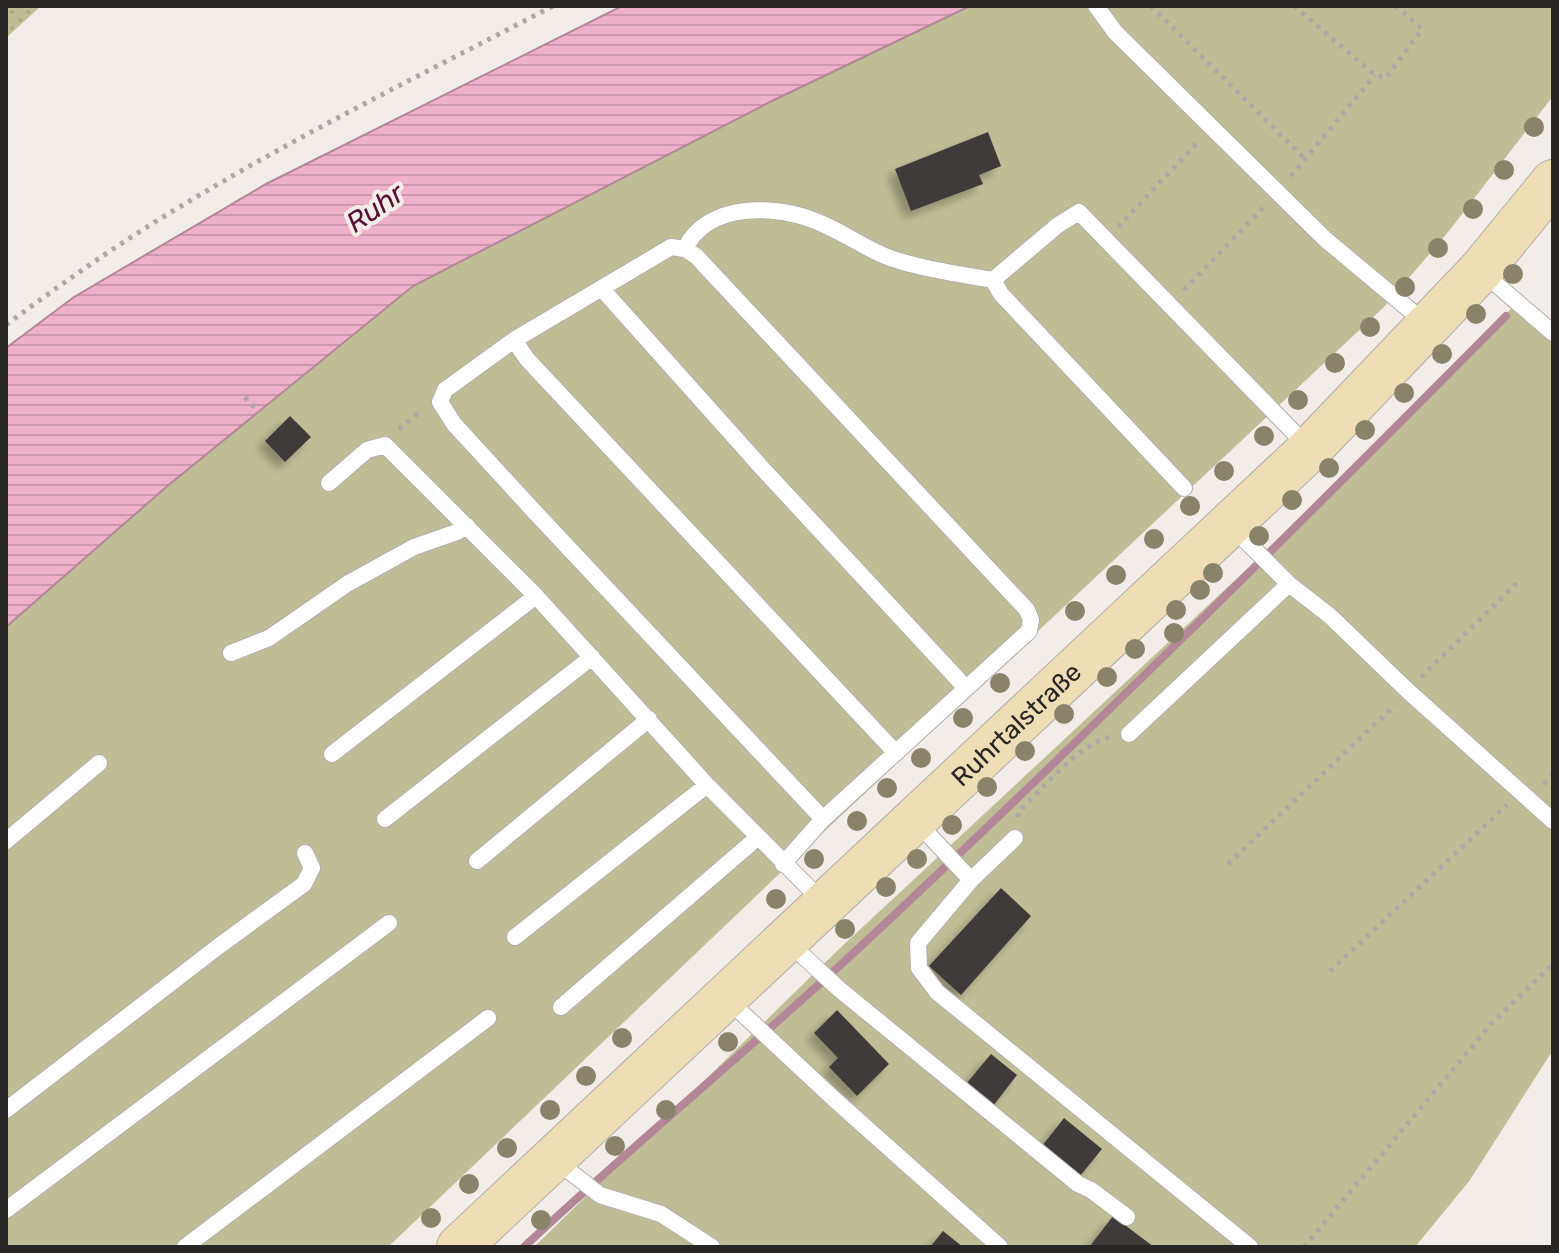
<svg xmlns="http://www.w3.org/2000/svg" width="1559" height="1253" font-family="Rubik,sans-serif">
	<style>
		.grass { fill: url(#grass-dots) }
		.green { fill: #bfbd95 }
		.water { fill: url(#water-rules); stroke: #b38798; stroke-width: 2 }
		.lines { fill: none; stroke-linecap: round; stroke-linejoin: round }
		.stream { stroke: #b38798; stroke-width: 8 }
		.building { fill: #403a3a; filter: url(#shadow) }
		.lane-casing { stroke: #b3adaa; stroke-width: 18 }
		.secondary-casing { stroke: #b3adaa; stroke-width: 46 }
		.path { stroke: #ada8a5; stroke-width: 5; stroke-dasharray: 4 6; stroke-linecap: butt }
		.lane { stroke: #fff; stroke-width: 16 }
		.secondary { stroke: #efddb6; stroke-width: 44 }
		.tree { fill: #898469 }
		.labels { text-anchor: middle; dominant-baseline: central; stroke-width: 8; stroke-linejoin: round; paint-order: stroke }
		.street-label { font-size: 26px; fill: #282624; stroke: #f3ede9 }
		.water-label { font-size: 28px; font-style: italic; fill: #571036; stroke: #f3ede9 }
	</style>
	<defs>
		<pattern id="grass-dots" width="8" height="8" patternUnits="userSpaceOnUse" patternTransform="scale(2)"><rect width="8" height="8" fill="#bfbd95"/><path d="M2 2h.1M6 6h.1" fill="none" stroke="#a4a280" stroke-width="1.8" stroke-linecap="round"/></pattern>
		<pattern id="water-rules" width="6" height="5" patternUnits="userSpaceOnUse" patternTransform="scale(2)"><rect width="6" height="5" fill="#efb1ca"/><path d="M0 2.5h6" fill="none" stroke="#cd98ad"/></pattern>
		<filter id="shadow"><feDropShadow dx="-7" dy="7" stdDeviation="4" flood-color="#0004"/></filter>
	</defs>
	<rect width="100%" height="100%" fill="#f3ede9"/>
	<path class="grass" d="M6,6H41L6,38Z"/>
	<path class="green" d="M970,6H1553V96L1449,231L1384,307L797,857L388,1247H6V627L165,488L413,286L772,101Z
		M1523,296L1553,323V1050L1470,1180L1415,1247H534L837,951L1406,421Z"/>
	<path class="water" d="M622,6H970L772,101L413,286L165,488L6,627V348L74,297L266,184Z"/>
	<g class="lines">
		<path class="stream" d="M524,1247C638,1140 760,1041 874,934C1089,733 1299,525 1506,316"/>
	</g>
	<path class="building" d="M988,132L1001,166L979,175L983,184L911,211L895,169Z
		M290,416L311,437L285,462L265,441Z
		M1001,888L1031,916L961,995L929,966Z
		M837,1010L889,1064L857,1096L829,1067L838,1058L814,1033Z
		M991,1054L1017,1075L993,1106L966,1084Z
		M1064,1118L1102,1149L1080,1176L1042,1146Z
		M1113,1216L1154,1247H1092L1090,1246Z
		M943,1231L963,1247H930Z"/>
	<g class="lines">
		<g class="lane-casing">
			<path id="lane" d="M1096,6L1115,32L1325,239L1428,325
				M685,249C707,202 776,204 818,222C843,232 864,248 890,258C922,269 959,274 993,280
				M1482,272L1553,333
				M602,289L762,468L966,688
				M514,340L527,359L896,753
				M329,483L367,450L385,445L536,596L707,785L823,902
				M1184,488L1001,294L993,280L1058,225L1079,212L1309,448
				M1230,525L1289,584L1330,616L1408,691L1553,821
				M231,653L269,638L347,584L414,547L457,532L467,526
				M1129,734L1289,584
				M332,754L536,596
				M385,819L592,657
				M915,820L971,880
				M1015,838L971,880L918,943L919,968L937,992L1250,1247
				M6,841L99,763
				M477,861L649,719
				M783,864L823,819L1029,631L1031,620L1027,610L696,256L685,249L671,247L514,340L445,390L440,402L454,424L532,509L823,819
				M515,937L707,785
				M787,941L839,989L1078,1184L1091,1190L1127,1217
				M727,999L834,1099L1000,1247
				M561,1007L757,838
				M6,1110L219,946L304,884L312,868L305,853
				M555,1160L600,1195L661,1214L712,1247
				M6,1210L389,923
				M185,1247L488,1018"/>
		</g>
		<g class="secondary-casing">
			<g id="secondary">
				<path id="s1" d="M459,1247L1310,449L1480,271L1553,182"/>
			</g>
		</g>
		<path class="path" d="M1151,6L1305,159
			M1294,6L1375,75L1386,78L1422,29L1396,6
			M1291,176L1375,75
			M1118,227L1199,141
			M1184,290L1263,208
			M6,325C65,281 125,239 188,202C306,131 431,70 553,6
			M245,397L259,412
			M399,429L422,410
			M1421,677L1520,580
			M1544,784L1553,774
			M1018,817V812C1042,790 1080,742 1111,737
			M1228,864L1395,705
			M1330,971L1507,805
			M1304,1247L1492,1023L1553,964"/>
		<use href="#lane" class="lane"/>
		<use href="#secondary" class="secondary"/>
	</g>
	<g class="tree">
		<circle cx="1534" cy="127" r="10"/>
		<circle cx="1504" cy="170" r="10"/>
		<circle cx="1473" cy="209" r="10"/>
		<circle cx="1438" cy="248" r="10"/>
		<circle cx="1513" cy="274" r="10"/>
		<circle cx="1405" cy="287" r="10"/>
		<circle cx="1476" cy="314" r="10"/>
		<circle cx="1370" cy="327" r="10"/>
		<circle cx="1442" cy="354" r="10"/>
		<circle cx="1335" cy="363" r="10"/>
		<circle cx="1404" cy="393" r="10"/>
		<circle cx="1298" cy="400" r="10"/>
		<circle cx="1365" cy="430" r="10"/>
		<circle cx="1264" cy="436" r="10"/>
		<circle cx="1329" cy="468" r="10"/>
		<circle cx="1224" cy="471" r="10"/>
		<circle cx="1292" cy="500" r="10"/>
		<circle cx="1190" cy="506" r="10"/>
		<circle cx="1259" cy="536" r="10"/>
		<circle cx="1154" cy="539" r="10"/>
		<circle cx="1213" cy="573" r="10"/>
		<circle cx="1116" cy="575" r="10"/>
		<circle cx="1200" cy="590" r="10"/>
		<circle cx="1176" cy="610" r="10"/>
		<circle cx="1075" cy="611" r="10"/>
		<circle cx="1174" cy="633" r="10"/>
		<circle cx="1135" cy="649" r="10"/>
		<circle cx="1107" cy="677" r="10"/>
		<circle cx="1000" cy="683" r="10"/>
		<circle cx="1064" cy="714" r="10"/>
		<circle cx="963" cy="718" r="10"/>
		<circle cx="1025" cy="751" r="10"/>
		<circle cx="921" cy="758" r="10"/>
		<circle cx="987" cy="787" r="10"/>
		<circle cx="887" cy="788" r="10"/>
		<circle cx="857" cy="821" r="10"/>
		<circle cx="952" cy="825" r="10"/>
		<circle cx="814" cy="859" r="10"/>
		<circle cx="917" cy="859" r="10"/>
		<circle cx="886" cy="887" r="10"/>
		<circle cx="776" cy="899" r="10"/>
		<circle cx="845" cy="929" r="10"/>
		<circle cx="622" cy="1038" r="10"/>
		<circle cx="728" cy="1042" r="10"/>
		<circle cx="586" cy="1076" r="10"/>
		<circle cx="550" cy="1110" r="10"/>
		<circle cx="666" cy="1110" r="10"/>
		<circle cx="615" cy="1146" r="10"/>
		<circle cx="507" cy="1148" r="10"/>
		<circle cx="469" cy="1184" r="10"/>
		<circle cx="431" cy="1218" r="10"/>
		<circle cx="541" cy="1220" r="10"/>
	</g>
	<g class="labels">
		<g class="street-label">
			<text stroke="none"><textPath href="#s1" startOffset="764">Ruhrtalstraße</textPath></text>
		</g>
		<g class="water-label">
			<text transform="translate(375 208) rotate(-35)">Ruhr</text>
		</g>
	</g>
	<rect width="1559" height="1253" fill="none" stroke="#282624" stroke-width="16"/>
</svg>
